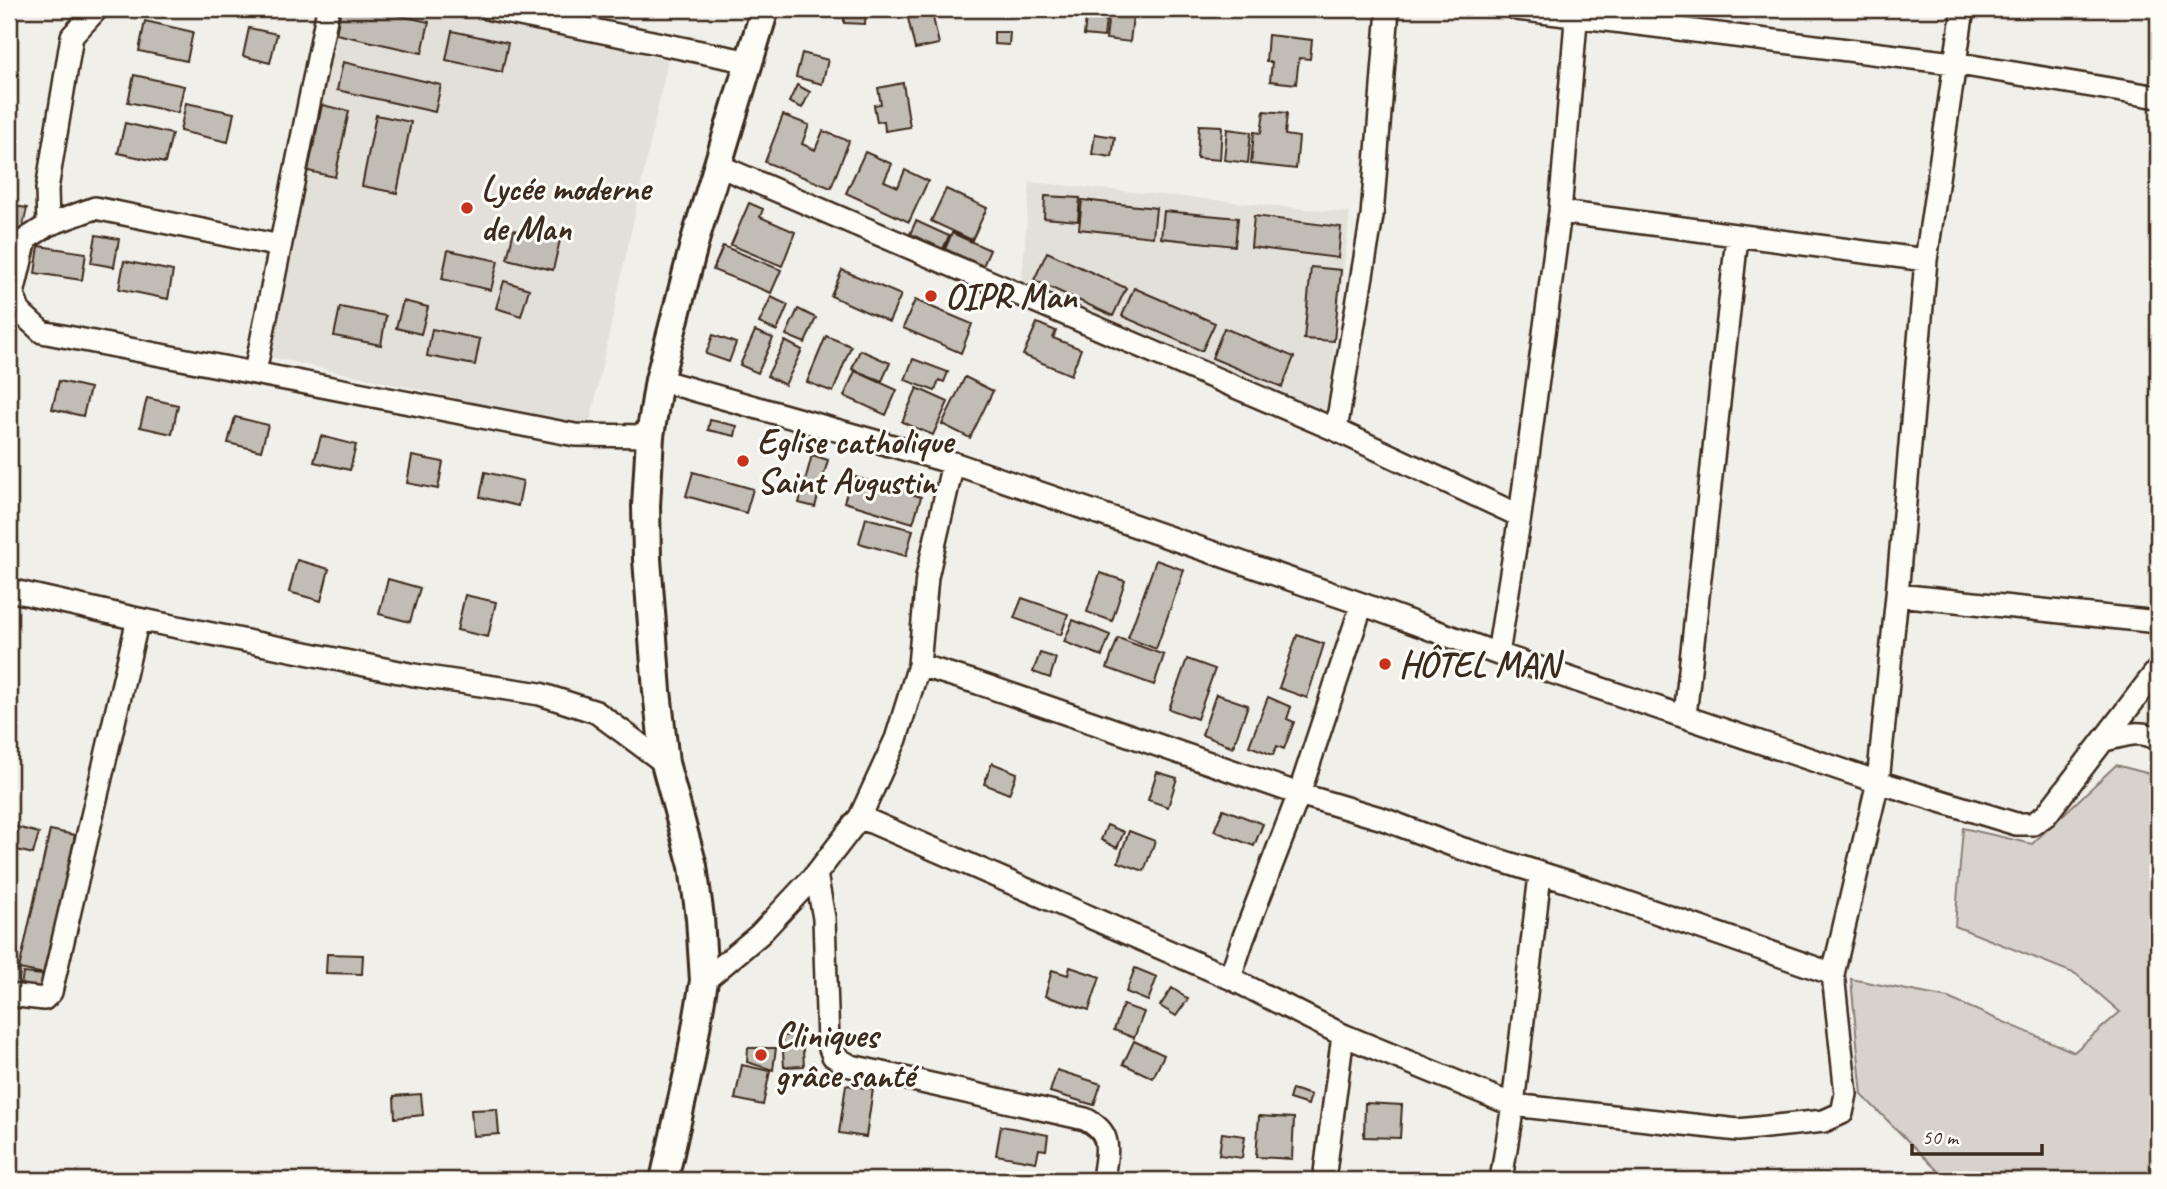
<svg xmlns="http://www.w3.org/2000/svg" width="2167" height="1189" font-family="Caveat,sans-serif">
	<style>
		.built { fill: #e3e0da }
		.green { fill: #d7d2cc; stroke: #897e75; stroke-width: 2 }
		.building { fill: #c1bcb4; stroke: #3b2a1e; stroke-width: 2 }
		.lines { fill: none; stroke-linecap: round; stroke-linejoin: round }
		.minor-casing { stroke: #3b2a1e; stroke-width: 26 }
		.major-casing { stroke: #3b2a1e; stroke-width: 32 }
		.minor { stroke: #fdfcf7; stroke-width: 21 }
		.major { stroke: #fdfcf7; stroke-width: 26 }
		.poi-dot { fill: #c8321e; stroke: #fdfcf7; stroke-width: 2.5 }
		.labels { text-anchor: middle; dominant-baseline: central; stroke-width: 6; stroke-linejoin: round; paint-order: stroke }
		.poi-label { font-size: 35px; font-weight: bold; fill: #3b2a1e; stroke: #fdfcf7; text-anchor: start }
	</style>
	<rect width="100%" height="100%" fill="#f1efea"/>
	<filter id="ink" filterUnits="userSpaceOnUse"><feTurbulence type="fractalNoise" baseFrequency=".0143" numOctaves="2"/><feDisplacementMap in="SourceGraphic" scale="14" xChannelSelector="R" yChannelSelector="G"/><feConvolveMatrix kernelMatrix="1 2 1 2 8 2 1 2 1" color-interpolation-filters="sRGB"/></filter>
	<g filter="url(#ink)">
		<path class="built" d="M341,9H438L668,60L589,427L266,356Z
			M1030,182L1350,213L1326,421L1021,289Z"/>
		<path class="green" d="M2116,765L2150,774L2158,781V1180H1947L1862,1095L1851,979L1948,998L2074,1052L2120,1012L2076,974L1955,926L1963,828L2032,844Z"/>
		<path class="building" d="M341,9H369L429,22L422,53L336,34Z
			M844,9H866L865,24L844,23Z
			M1087,9L1107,11L1104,37L1084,35Z
			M932,13L939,44L915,49L908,18Z
			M1109,13L1133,16L1130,42L1106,39Z
			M145,21L193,32L187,61L139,51Z
			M249,28L277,34L270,63L243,56Z
			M452,31L508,43L502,72L446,60Z
			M994,32H1010L1009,45L994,44Z
			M1268,35L1312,40L1310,59L1299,58L1296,84L1270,81L1272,62H1266Z
			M802,53L828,60L822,84L796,77Z
			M343,62L441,85L435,112L337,90Z
			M134,75L184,86L178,113L128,102Z
			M903,83L910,127L885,131L884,121L877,122L874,105L881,104L878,88Z
			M797,85L810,92L802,108L789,102Z
			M186,103L234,113L228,142L180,131Z
			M322,105L349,111L335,177L308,171Z
			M1264,111L1287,113L1285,135L1299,137L1296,169L1251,164L1254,132L1261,133Z
			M376,115L411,122L397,193L362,186Z
			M783,115L809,125L802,144L815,150L823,131L849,141L831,188L765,162Z
			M125,123L172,134L165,163L118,153Z
			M1199,125L1222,126L1220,160L1197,158Z
			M1227,129L1251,132L1248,163L1224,160Z
			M1095,134L1115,137L1112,157L1092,154Z
			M865,152L892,164L884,181L898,187L905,170L928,181L909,222L846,193Z
			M946,189L987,208L972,240L931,221Z
			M1045,196L1080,198L1078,221L1044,218Z
			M1082,200L1156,208L1153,237L1079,229Z
			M749,203L763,209L760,217L795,232L782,266L731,245Z
			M9,205L27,208L21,235L9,232Z
			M1164,211L1238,218L1235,246L1161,238Z
			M1254,216L1341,227L1338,258L1251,247Z
			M916,221L949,236L943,249L910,234Z
			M514,230L560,240L553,270L507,259Z
			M952,233L990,250L983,266L945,249Z
			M96,235L119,239L114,267L91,263Z
			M39,246L86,253L82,280L35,273Z
			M723,246L781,270L771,293L713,270Z
			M448,250L498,261L491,290L442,279Z
			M1047,252L1126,288L1113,316L1034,280Z
			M124,261L173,271L168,299L119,289Z
			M1311,267L1341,270L1334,341L1304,339Z
			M842,270L901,295L889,322L831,296Z
			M504,281L529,289L521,316L496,308Z
			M1134,288L1215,323L1202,351L1122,316Z
			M771,297L788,305L777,331L759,323Z
			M915,300L972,324L961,353L903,328Z
			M403,301L428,307L421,334L396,328Z
			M340,307L386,316L381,345L334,336Z
			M798,309L816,318L805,343L786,335Z
			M1037,323L1056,331L1053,338L1081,349L1071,375L1023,355Z
			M1224,328L1294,357L1282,387L1212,358Z
			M432,329L480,339L475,365L427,356Z
			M755,331L773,338L758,373L740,365Z
			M713,335L736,343L729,362L706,354Z
			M826,336L851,346L833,392L807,382Z
			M785,341L802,350L785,385L767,376Z
			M860,350L890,363L882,381L852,369Z
			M913,359L948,372L944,382L939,380L935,391L905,380Z
			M855,371L897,390L886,415L844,396Z
			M965,377L993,391L970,438L942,424Z
			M59,381L90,388L83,416L52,409Z
			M917,388L948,402L933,435L902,422Z
			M147,398L178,405L172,434L140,427Z
			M235,417L268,425L261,451L228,443Z
			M710,420L737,426L735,436L708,430Z
			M321,436L356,445L350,470L314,462Z
			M812,455L828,460L815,507L799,503Z
			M412,456L443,462L438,489L407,483Z
			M485,472L523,481L518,506L480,497Z
			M693,472L753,489L746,513L686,496Z
			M852,476L921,497L913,523L844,502Z
			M866,518L913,530L906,556L859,543Z
			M297,560L329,569L321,601L289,592Z
			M1156,560L1184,570L1156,649L1128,638Z
			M1100,573L1125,581L1112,621L1087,612Z
			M388,579L420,588L410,622L379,614Z
			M465,595L496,602L488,637L457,630Z
			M1022,598L1068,614L1061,635L1014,618Z
			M1073,620L1110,635L1102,656L1064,642Z
			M1297,635L1324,644L1307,698L1279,688Z
			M1118,638L1164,655L1154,685L1107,668Z
			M1040,653L1056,658L1050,678L1033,672Z
			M1187,659L1215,669L1197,719L1169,709Z
			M1216,694L1248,705L1233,747L1202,735Z
			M1268,697L1291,707L1287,719L1294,722L1284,749L1277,746L1273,755L1249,746Z
			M992,763L1017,773L1009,794L984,784Z
			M1157,772L1177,778L1168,807L1148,800Z
			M1223,809L1263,824L1254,846L1214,831Z
			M9,825L39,833L33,854L13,849L14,843L9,842Z
			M1107,825L1124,832L1117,848L1101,840Z
			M50,830L75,835L45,974L19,969Z
			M1129,831L1155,841L1144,871L1118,862Z
			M327,954L363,955L362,974L326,973Z
			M1070,967L1100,977L1089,1010L1045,996L1052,970L1068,975Z
			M1135,968L1157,977L1148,1001L1126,992Z
			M9,969L20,970L18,991L9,990Z
			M23,973L43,975L41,995L20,992Z
			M1172,988L1188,999L1176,1016L1160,1006Z
			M1123,1005L1144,1012L1134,1038L1114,1030Z
			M802,1035L804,1066L784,1067L782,1036Z
			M1134,1041L1164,1055L1153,1078L1123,1064Z
			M748,1048H776L773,1070L747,1062Z
			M742,1065L770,1071L763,1105L735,1099Z
			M1057,1070L1101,1084L1094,1105L1050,1092Z
			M846,1085L873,1089L866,1137L839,1133Z
			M1292,1089L1311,1095L1308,1105L1289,1099Z
			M421,1094L423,1115L395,1118L394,1096Z
			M1365,1103L1402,1105L1400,1138L1364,1137Z
			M497,1109L499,1134L473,1136L471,1110Z
			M1259,1116L1294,1118L1292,1159L1256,1157Z
			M1001,1126L1048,1135L1046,1150L1039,1149L1036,1162L996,1155Z
			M1222,1133L1245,1136L1242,1158L1219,1155Z"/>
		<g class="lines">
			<g class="minor-casing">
				<path id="minor" d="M490,9L750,62
					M1517,9L1953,63L2158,97
					M717,165L1336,430L1520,516
					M1560,212L1926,260
					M48,225L47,189L72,36L97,9
					M280,246L95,208L48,225L26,239L13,294L19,311L42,332L575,435L650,436
					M255,372L328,9
					M659,380L953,463L1362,604L1498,654L1878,782L2016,824H2033L2046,815L2158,669
					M1336,430L1372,216L1388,9
					M9,590L138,619L414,675L540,694L596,712L665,763
					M1897,595L2158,622
					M1498,654L1520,516L1560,212L1577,9
					M919,665L978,683L1299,794L1383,819L1460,848L1569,882L1833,974
					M1685,716L1737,237
					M2105,740C2123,736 2142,728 2158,740
					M860,817L1230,978L1343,1035L1513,1105L1738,1130L1824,1121L1842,1113L1846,1094L1833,974L1878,782L1897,595L1926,260L1963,9
					M816,874L824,918L828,1043L833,1056L851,1066L1085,1119C1115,1134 1106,1152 1103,1180
					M1230,978L1243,939L1299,794L1362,604
					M704,981L760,934L816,874L860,817L896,739L919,665L927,577L953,463
					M9,995L44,999L51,992L138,619
					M1324,1180L1343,1035
					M1501,1180L1513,1105L1540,875"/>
			</g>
			<g class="major-casing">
				<path id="major" d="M664,1180L690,1064L704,981L700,918L693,866L665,763L657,691L647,559L646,506L650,436L659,380L696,237L765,9"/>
			</g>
			<use href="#minor" class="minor"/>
			<use href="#major" class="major"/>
		</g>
	</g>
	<g class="poi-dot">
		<circle cx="467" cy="208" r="7"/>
		<circle cx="931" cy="296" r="7"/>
		<circle cx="743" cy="461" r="7"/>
		<circle cx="1385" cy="664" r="7"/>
		<circle cx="761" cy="1055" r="7"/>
	</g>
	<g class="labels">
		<g class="poi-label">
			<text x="481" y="188">Lycée moderne<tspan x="481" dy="40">de Man</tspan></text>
			<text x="945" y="296">OIPR Man</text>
			<text x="757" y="441">Eglise catholique<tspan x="757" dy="40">Saint Augustin</tspan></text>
			<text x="1399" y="664">HÔTEL MAN</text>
			<text x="775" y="1035">Cliniques<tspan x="775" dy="40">grâce santé</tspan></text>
		</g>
	</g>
	<rect width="2167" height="1189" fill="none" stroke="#fdfcf7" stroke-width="35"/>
	<rect x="18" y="18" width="2132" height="1154" fill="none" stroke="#3b2a1e" stroke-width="2.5" filter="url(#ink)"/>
	<path d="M1912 1144v10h130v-10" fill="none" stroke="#3b2a1e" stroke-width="3.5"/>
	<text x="1922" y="1144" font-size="21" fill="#3b2a1e" stroke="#fdfcf7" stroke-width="5" paint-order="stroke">50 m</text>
</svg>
